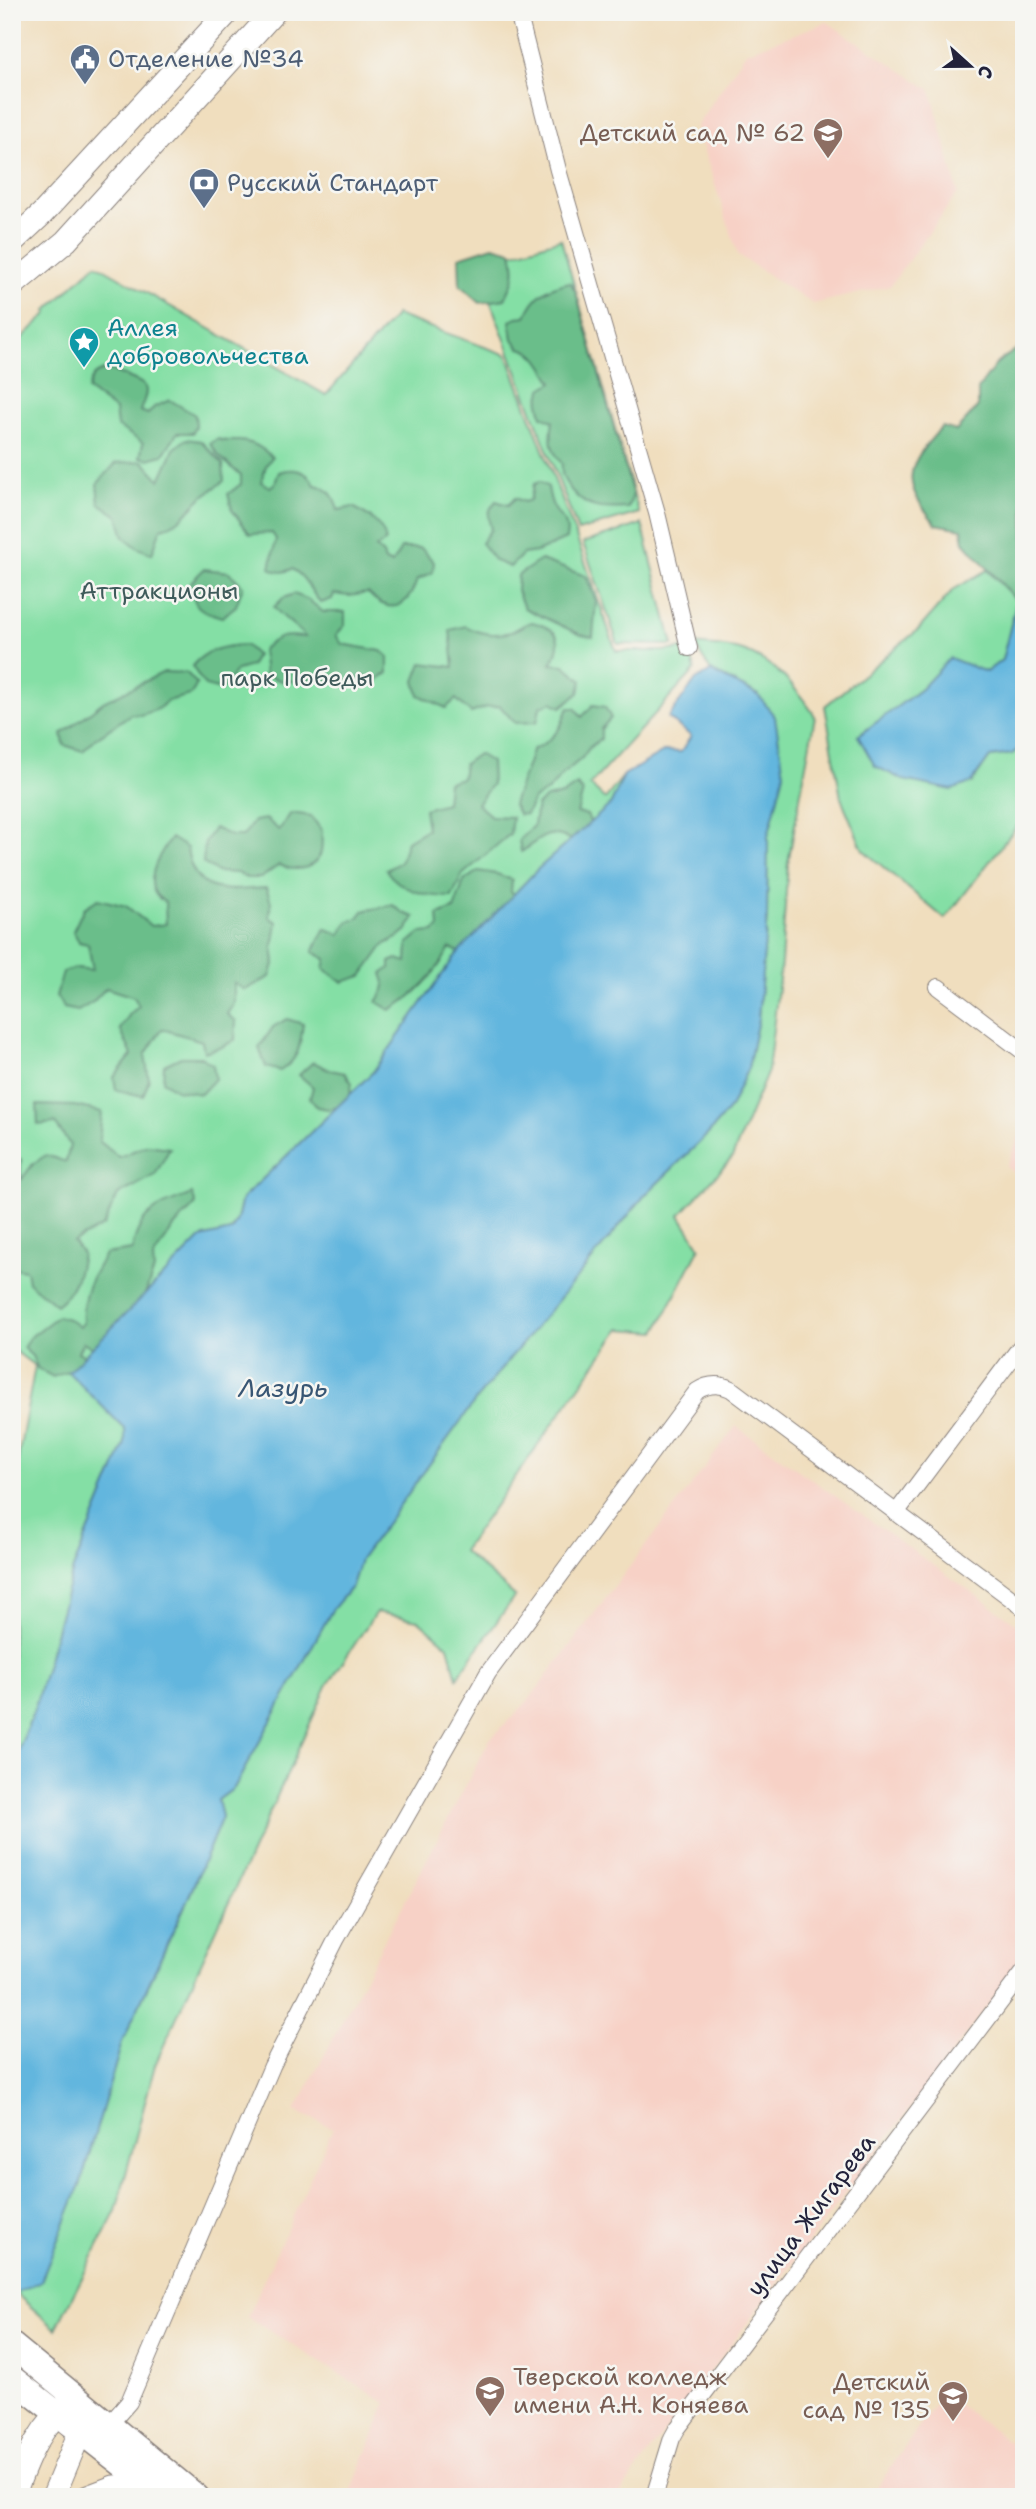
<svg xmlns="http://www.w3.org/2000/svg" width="1036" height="2509" font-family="'Shantell Sans',sans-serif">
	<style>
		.built { fill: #f7d1c6 }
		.green { fill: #84dfa5; stroke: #538070; stroke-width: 2 }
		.forest { fill: #6bbe8a; stroke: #467062; stroke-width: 2 }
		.water { fill: #62b6de; stroke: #426c8c; stroke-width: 2 }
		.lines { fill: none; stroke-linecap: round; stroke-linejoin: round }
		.street-casing { stroke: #89807c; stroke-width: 18 }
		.secondary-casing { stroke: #89807c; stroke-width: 25 }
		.primary-casing { stroke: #89807c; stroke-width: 27 }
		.street { stroke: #fff; stroke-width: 16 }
		.secondary { stroke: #fff; stroke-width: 23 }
		.primary { stroke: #fff; stroke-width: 24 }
		.labels { text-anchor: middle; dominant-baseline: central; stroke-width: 5; stroke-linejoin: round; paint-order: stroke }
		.service-label { font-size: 24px; fill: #4e5e75; stroke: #f6f6f2; text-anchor: start }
		.education-label { font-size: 24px; fill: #785e54; stroke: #f6f6f2; text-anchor: end }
		.culture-label { font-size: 24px; fill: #0d838f; stroke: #f6f6f2; text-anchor: start }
		.park-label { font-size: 24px; fill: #3f5b5b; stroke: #f6f6f2 }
		.street-label { font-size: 24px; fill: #22223b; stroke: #f6f6f2 }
		.water-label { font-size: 26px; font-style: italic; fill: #385674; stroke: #f6f6f2 }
	</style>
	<rect width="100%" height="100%" fill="#f6f6f2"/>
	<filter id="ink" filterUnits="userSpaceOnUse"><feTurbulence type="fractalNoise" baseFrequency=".0143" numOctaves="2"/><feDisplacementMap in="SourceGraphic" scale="14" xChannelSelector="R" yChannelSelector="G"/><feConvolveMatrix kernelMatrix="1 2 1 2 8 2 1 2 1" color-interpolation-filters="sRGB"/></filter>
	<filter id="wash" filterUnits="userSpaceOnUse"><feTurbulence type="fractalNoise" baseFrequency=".00686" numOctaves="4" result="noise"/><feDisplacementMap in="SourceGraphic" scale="28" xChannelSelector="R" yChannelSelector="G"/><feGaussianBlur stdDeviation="1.57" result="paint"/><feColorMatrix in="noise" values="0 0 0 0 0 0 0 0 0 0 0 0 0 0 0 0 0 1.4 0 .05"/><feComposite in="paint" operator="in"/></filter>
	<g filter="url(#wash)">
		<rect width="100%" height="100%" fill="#f0debe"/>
		<path class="built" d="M827,22L931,90L958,193L890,286L813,304L738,255L696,127L746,52Z
			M1024,1125V1180L1006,1167Z
			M736,1426L1024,1629V1958L648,2454L618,2497H349L386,2403L247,2317L333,2128L295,2111L490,1739L528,1701Z
			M943,2393L1024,2453V2497H870Z"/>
		<path class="green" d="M561,239L639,513L578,531L476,264Z
			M96,264L326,395L396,315L507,355L577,539L616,651H664L689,648L695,670L590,785L605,799L624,775L611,804L537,870L457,954L373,1072L242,1199L237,1220L230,1231L201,1238L69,1371L125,1429V1443L73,1569L35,1707L12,1768V1491L35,1366L12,1349V348L48,313L46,311Z
			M642,524L673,645L618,644L583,543Z
			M987,570L1017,601L1002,660L986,672L950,659L921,689L858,736L972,783L990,757L1012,754L1024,744V817L945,919L863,850L841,798L825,706L919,629L953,590Z
			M694,644C710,646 729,646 743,651C776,662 797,689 815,716L788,863L781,963L768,1071L732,1158L680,1215L700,1247L656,1332L620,1329L463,1551L515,1596L457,1678L448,1646L418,1620L376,1612L327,1686L155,2065L116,2211L56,2329L14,2292L41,2281L81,2182L122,2042L189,1897L222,1817L218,1800L234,1788L332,1610L352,1586L360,1560L478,1397L645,1195L709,1133L730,1108L748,1068L758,1019L767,917L768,836L784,773L758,695L711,671Z"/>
		<path class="forest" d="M493,246L512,251C517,273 515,279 505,299L480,303L460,285L459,257Z
			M570,282L576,292L633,495L628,508C603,509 588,511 571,490C565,482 560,475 562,464C550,449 550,440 553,421L542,416L539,403L542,389L553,382C543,368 539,352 520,348L513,339L510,321L517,317L526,316C535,294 548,287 570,282Z
			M1024,344V592L1017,601L964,542L962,529L936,524C900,482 905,467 942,427L956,431L978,407V389L997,363Z
			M108,369C114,371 119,374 125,376C149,386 150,385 140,411L148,414L154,407L170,400L195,415L196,426L193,433H177L163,455L148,459L140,457L143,443L117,426L115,410L88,390C91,377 94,372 108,369Z
			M186,439L201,441L223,464L224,481C216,487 208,492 201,498C188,510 180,525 161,528L152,554L138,548L124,537L118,516L99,503L97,484L116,463L143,461L160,480L174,449Z
			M218,439C225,442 227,441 235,441C250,440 262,447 272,457L266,466L261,482L270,487L275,483L279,472C293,467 308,470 315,485C330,488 334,496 338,510L353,507C368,515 383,524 386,541L376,548L383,554L385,561L392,564L401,548H421L434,562L433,572L417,580C408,608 390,616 368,593L349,596L334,594L332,599L321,603C311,593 305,575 292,569C284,573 278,573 270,568L276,539L272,533L250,534L232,510L228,494L241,484V476L218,455L210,443Z
			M539,482L548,487C549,493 550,500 553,506C559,520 570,519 566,539L537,552L523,554L510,567L495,561L481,543L491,529C487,517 488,510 496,501L508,505L515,498L524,502L530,500L534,484Z
			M541,560L586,576L596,601L593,637L581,635L524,608L517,591L518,575Z
			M204,569L229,572L243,586L236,606L222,617C198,610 193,608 191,582Z
			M294,594L309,600L323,612H345V625L336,635L342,644L381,651L388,656V673L378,680L364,676L345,684L318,679L284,682L265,675L262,650C278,635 284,635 305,637C296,625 283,619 274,607L283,598Z
			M532,622C559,629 565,639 551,664L564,665L582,680L579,693L561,707L552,702L540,707L537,722L515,723L500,706L487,707L471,713L456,699L446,708L419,695L415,681L422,663L454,667L450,630L466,626C479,634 496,636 511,632C518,629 523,624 532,622Z
			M245,645L256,655L251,666L237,670L221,690L205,686L192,666C206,649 224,646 245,645Z
			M164,672L187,673L197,684L191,695L167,701L158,709L141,715L131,714L95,739L83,751L64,745L62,734L103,702Z
			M593,705L605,707L611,718L601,729V739L590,747L582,758L562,775L549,790L534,799L526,814L519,815L513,805C518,785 528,769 532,750C544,745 557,735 562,723C565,717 564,713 569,708H575L582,717Z
			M478,754L491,762L492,784L477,804L491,816L512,817L510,834L462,875L452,897C428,897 400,891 386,870L400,862L407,841L427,829L424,809L446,803L448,782L462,778L464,764Z
			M577,785L583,792L577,813L587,815L593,827L578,842C571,840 563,836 556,835C544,832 531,846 521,852L519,840L534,825L537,805L546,798L562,795Z
			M291,813L311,816L322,831C321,837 323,849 320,855C312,872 292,871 279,865L261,878H247L237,873L217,872L203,863L205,842L214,828L231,836H243L254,821L266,819L279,830Z
			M171,838L187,848C194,898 226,890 266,888L271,902L269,917L277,922L273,947L275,961L270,977L245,990L234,983V1003L227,1014L236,1021L235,1040L222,1047L204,1052L202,1041L162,1029L145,1055L149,1080L143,1096L116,1090L114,1077L132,1055L120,1029L130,1014L139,1006L134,997L106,988L93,1002L78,1011L64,1008L56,996L63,972L77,968L93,970L88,944L79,942L73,931L84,908L98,899L126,906L151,926L166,924L165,902C139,889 158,855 171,838Z
			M478,871L497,874L512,880L511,892L520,899L466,955L450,948C436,973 416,996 390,1010L377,1002C384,991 388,986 382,974L390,968V962L397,959L407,962L408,943L420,933L434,932L439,927L438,915L454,909L464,881Z
			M393,905L403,913L415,917L407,930L397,938L384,945L362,976L343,982L324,969L326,959L313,952L325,928L340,935L348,922L358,918L363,911Z
			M287,1019L303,1024C300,1045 300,1059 280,1071L266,1067L259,1048L273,1027Z
			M181,1057H201L213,1065L215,1079L201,1094L176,1090L163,1081L164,1065Z
			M313,1062L330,1070L345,1073L352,1083L348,1105L328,1109L317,1107L310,1098L313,1087L299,1075Z
			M37,1105L75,1106L102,1112L99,1141L119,1157L147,1145L170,1148L155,1175L118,1195L103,1226L73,1242L82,1253C79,1274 74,1292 56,1305L28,1282L26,1270L12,1268V1159H21V1180L33,1164L46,1155L66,1162L70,1145L55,1123L38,1125Z
			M192,1194L196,1204L174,1227L153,1258L154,1270L140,1307L96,1350L83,1342L78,1352L87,1357L74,1369L53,1377L38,1369L32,1356L23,1348L29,1338L58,1316L68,1319L80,1327L83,1323C81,1295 91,1278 105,1254L132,1250C140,1210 158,1207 192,1194Z"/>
		<path class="water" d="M1024,592V744L1012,754L990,757L971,783L952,790L903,780L875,766L858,736L921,689L950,658L986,672L1002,660L1017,601Z
			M711,671L758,695L775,717L784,773L768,836L767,917L758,1019L748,1068L730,1108L709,1133L645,1195L478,1397L360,1560L352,1586L332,1610L234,1788L218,1800L222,1817L189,1896L122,2042L81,2182L41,2281L12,2295V1768L35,1707L73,1569L125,1443V1429L68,1372L201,1238L231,1231L237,1220L242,1199L373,1072L457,954L537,870L611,804L624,775L665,751L681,752L691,736L668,718L696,680Z"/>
	</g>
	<g filter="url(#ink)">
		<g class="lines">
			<g class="street-casing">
				<path id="street" d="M518,12L558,170L657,513L689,648
					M938,987L1024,1052
					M896,1513L1024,1342
					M109,2425L129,2402L272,2066L337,1938L488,1673L697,1391C708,1384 719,1383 731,1389L1024,1608
					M654,2497L672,2438L677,2429L1024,1971"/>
			</g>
			<g class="secondary-casing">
				<path id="secondary" d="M12,242L42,214L228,12
					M12,286L66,241L274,12
					M13,2497C27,2457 40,2424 75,2398L80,2432L53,2497
					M88,2497L114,2487L151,2486"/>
			</g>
			<g class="primary-casing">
				<path id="primary" d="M12,2345L197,2497
					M12,2378L164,2497"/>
			</g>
			<use href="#street" class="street"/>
			<use href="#secondary" class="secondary"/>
			<use href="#primary" class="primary"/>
		</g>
	</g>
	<defs>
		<g id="civic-pin" transform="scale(1.575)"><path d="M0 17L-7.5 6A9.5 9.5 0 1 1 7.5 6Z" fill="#5c6f8a" stroke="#f6f6f2"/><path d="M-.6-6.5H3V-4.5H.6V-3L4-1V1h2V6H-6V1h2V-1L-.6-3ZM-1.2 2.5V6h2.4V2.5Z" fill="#fff"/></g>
		<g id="school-pin" transform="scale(1.575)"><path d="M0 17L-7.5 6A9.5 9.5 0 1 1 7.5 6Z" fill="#8d6e63" stroke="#f6f6f2"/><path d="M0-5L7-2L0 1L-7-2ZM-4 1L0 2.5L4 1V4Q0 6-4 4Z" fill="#fff"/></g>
		<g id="bank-pin" transform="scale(1.575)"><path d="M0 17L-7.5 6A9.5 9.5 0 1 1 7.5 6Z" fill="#5c6f8a" stroke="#f6f6f2"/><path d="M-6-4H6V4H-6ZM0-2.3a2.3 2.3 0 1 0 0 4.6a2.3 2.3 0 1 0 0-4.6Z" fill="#fff"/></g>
		<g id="sight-pin" transform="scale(1.575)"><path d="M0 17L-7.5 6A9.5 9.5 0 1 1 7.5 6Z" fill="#0f9aa8" stroke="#f6f6f2"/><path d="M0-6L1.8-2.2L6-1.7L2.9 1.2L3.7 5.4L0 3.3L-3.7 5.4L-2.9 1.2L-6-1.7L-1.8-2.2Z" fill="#fff"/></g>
		<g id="university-pin" transform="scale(1.575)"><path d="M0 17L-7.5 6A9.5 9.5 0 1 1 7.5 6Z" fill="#8d6e63" stroke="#f6f6f2"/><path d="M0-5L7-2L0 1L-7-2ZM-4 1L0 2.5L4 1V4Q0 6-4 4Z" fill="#fff"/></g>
	</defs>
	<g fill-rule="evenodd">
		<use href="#civic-pin" x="85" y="59"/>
		<use href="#school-pin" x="828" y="133"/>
		<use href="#bank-pin" x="204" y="183"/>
		<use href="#sight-pin" x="84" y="342"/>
		<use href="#university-pin" x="490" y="2391"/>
		<use href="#school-pin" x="953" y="2396"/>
	</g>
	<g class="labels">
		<g class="service-label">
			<text x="108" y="59">Отделение №34</text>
			<text x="227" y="183">Русский Стандарт</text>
		</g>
		<g class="education-label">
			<text x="805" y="133">Детский сад № 62</text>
			<text x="513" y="2377" text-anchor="start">Тверской колледж<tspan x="513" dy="28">имени А.Н. Коняева</tspan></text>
			<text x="930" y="2382">Детский<tspan x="930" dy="28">сад № 135</tspan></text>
		</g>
		<g class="culture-label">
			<text x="107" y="328">Аллея<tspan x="107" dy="28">добровольчества</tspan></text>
		</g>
		<g class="park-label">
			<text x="159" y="591">Аттракционы</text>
			<text x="297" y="678">парк Победы</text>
		</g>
		<g class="street-label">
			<text transform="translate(811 2215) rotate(-53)">улица Жигарева</text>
		</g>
		<g class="water-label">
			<text x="283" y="1387">Лазурь</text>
		</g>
	</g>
	<rect width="1036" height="2509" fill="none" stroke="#f6f6f2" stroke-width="42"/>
	<g transform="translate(970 66) rotate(111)" stroke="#f6f6f2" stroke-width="5" paint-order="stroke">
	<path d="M0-5L12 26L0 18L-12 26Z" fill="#22223b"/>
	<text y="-10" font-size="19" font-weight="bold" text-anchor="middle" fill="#22223b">С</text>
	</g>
</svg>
